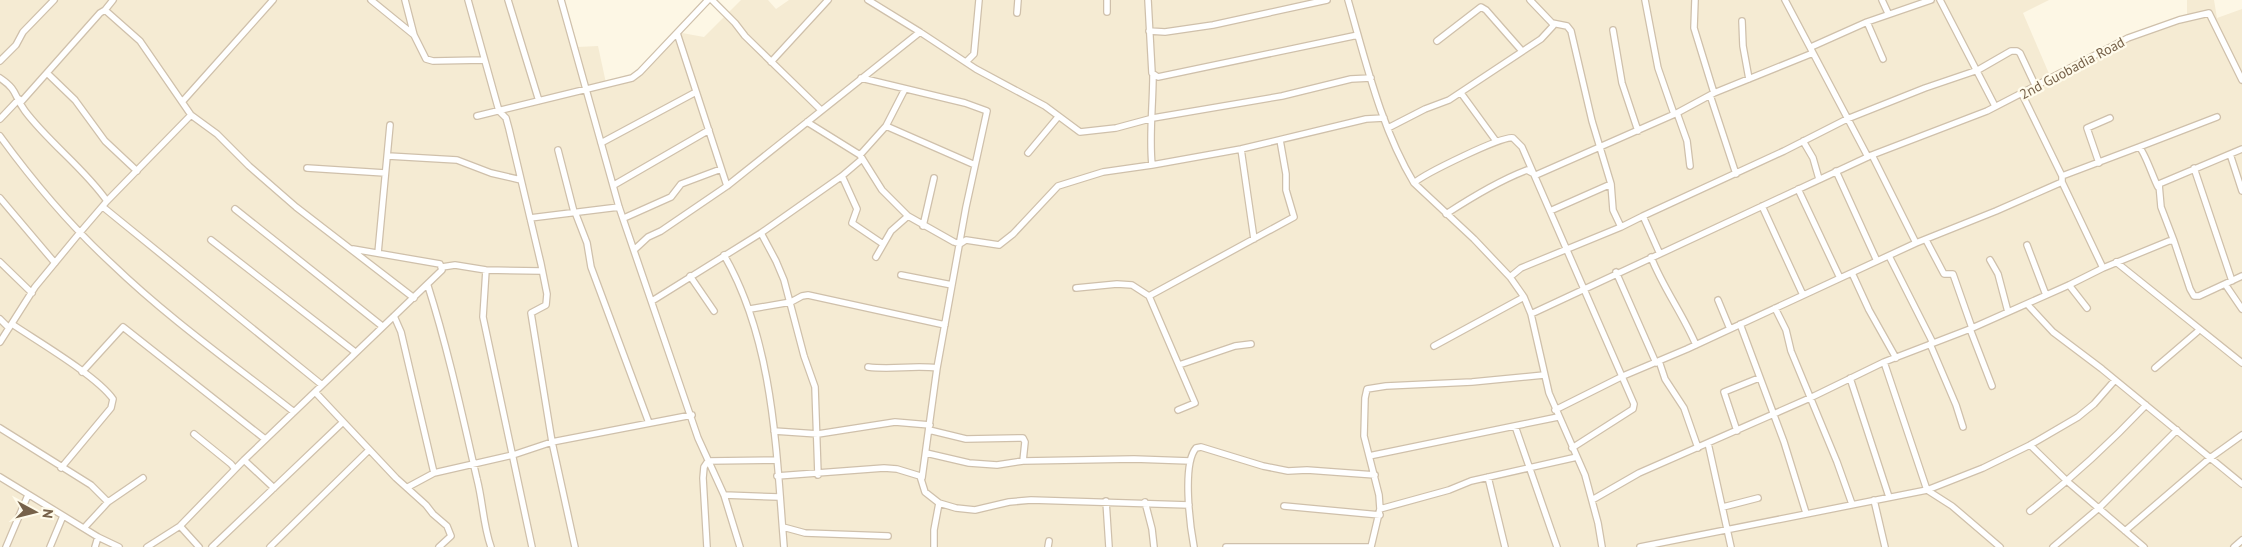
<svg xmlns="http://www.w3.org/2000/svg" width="2242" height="547" font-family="'PT Sans',sans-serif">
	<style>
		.residential { fill: #f5ebd3 }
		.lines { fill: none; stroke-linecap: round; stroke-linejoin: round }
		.minor-casing { stroke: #cfc0ab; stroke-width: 8 }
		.minor { stroke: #fff; stroke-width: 5.5 }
		.labels { text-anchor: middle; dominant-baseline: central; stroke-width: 4.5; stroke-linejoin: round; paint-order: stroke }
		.street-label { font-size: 14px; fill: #766149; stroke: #fffbeb }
	</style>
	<rect width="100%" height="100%" fill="#fdf7e5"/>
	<path class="residential" d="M0,0H565V9L577,47L598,46L606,83L630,76L637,71L676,29L682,33L704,37L741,0H768L776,9L789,0H2049L2023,13L2050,76L2126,35L2187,14V0H2214L2217,18L2242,9V547H0Z"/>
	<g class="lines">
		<g class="minor-casing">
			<path id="minor" d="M371,0L414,35
				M405,0L414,35L426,59L433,61L484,60
				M468,0L499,111L506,118L509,129L541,264L547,294L546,305L531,313L552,442L575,547
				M508,0L539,101
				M561,0L619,207L698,438L724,495L740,547
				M712,0L735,23L745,36L821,110
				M868,0L920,32
				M1107,0V12
				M1148,0L1152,73L1158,77L1358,35
				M1348,0C1366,62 1381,128 1414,183L1474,239L1510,277L1524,297L1531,314L1549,393L1585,475L1598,523L1602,547
				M1645,0L1658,68L1674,114
				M1695,0L1694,28L1714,93
				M1785,0L1868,157
				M1882,0L1888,13
				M1940,0L1995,106
				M105,10L113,0
				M1017,13L1018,0
				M1742,21L1743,46L1749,79
				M1867,22L1883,59
				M1613,30L1622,83L1638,131
				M1149,31L1165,32L1213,25L1327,0
				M677,33L727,186
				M1437,41L1481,7L1486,10L1522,51
				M1811,47L1867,22L1931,0
				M0,61L16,45L23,32L54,0
				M967,61L974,54L979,0
				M771,62L828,0
				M47,73L75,100L105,141L137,171
				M0,78C19,91 13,95 25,111C49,143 84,168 107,201L77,236L35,287L0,342
				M861,78L965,103L987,111L966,207L937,368L922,478
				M1461,93L1496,141
				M2022,94L2062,176V182L2103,268
				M1710,95L1736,174
				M21,102L100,13L105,10L140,41L191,115
				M182,102L273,0
				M1677,113L1687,141L1690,166
				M477,116L632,78L640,72L708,0
				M0,119L19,99
				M807,122L860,155L882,190L908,216L954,242L960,244L966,240L999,245L1013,234L1058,186L1103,172L1152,165C1149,136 1153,105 1153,75
				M886,126L975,165
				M1388,128L1425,109L1449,100L1541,39L1553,26L1552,23L1530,0
				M0,136C32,180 72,227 112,264C168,318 233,364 294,412
				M1803,141L1813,158L1819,179
				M601,143L696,92
				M2139,147L2217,117
				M1241,149L1254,239
				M558,150L574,212
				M1028,153L1058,117
				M2230,154L2242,191
				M860,155L886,126L905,89
				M1872,155L1916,243
				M388,156L457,160L491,173L521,180
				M2099,163L2087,128L2110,118
				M1152,165L1241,149L1366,119L1384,118
				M307,168L385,173
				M2194,168L2232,281
				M1836,171L1877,261
				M842,176L857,209L852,223L883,244
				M2062,176L2139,147C2145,152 2153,178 2158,187
				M1414,183C1424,174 1503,135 1513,138L1522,147L1634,404L1633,409L1572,448
				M614,185L709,130
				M1798,189L1840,278
				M0,198L55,263
				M107,201L191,115L217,134L249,166L296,207L414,298
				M1762,206L1803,295
				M103,207L322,385
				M235,209L382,326
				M1550,211L1611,184
				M575,212L587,243L591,267L649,423
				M1446,214C1472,197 1498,181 1527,170L1536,175L1677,113L1714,93L1813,53
				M1643,216L1784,151L1847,119L1925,88L1978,70L2011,51H2017L2020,53L2036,87
				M530,218L619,207
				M624,218L671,197L681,184L721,169
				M923,226L934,178
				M1621,227L1643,216L1659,252
				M761,233L776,261L784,280L804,356L815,387L818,475
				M211,240L355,352
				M1926,240L1944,274H1953L1972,328
				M2174,241L2190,289L2194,296H2199L2242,276
				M2027,245L2046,295
				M634,250L648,237L661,231L727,186L920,32L976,69L1045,106L1080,132L1116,128L1153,118L1282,96L1351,79L1371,78
				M378,253L390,125
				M724,255C774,342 776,449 784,547
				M1889,256L1933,343
				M876,257L891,231L908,216
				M1651,257C1663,288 1683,314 1696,345
				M1990,260L1998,274L2008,312
				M0,262L32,293
				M2116,262L2242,363
				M442,267L455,265L486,270L541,271
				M486,270L483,317L532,547
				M1616,272L1656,363
				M1852,273L1869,310L1896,358
				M901,275L952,285
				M690,276L714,311
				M1510,277L1521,268L1621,227L1613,210L1611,184L1592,121L1571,31L1567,26L1552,23
				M2225,284L2242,309
				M2069,285L2087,308
				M428,286C448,349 462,414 477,479C483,502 483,525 491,547
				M1076,288L1117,284L1132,285L1149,296
				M1718,300L1730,329
				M652,301L761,233L842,176L862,159
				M2027,304L2053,332L2102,369L2242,484
				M1775,308L1786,330L1791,351L1837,462L1852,504
				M750,309L791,302L802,296L808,295L945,325
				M1531,314L1872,155L1987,111L2128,38L2179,20L2209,13L2242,80
				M394,316L401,332L434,473
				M0,319L9,328
				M12,324C37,341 97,376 113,399L111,408L61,468
				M1740,324L1784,442L1806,513
				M1970,329L1992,386
				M1930,344L1956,405L1963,427
				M1434,346L1524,297
				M1659,361L1665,379L1684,408L1698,448
				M1884,362L1927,490L1952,506L2000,547
				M1179,365L1235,346L1251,344
				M868,367C892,370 914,365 937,368
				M2155,368L2197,332
				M82,372L123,327L265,439
				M1850,378L1889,497
				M316,393L396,478L426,505L433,514L447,526L451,536L439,547
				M1178,410L1195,403L1149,296L1294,217L1286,190V174L1280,140
				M1555,410L1623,376L1687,349L1916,243L1996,211L2062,182
				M1515,426L1557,547
				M0,428L91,485L108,502L84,528
				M929,430L966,439L1023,438L1025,442L1023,461
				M774,431L818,434L895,422L930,425
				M1737,431L1724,392L1759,378
				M194,434L231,464L235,469
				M1708,443L1731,547
				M2030,445L2068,482L2144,547
				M926,453L969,463L997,465L1023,461L1134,459L1190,461
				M1369,456L1558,417
				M244,460L274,488
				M777,476L884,468L897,469L920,476L925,492L939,503L956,508L975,510L1009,502L1031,500L1189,505
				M0,477L98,537L119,547
				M1488,477L1505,547
				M408,487L434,473L513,455L552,442L692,415
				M724,495L779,497
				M1592,500L1639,473L1810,398L1884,362L1970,329L2069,285L2103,268L2169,241H2174L2161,207L2159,184L2242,149
				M1874,500L1885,547
				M1106,501L1109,547
				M108,502L143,478
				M1145,502L1152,529L1154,547
				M1284,506L1380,515
				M1723,507L1758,498
				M1380,509L1449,490L1471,481L1577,457
				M2030,511C2072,478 2110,443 2146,405
				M180,526L199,547
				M783,527L805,533L888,536
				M2125,531L2210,458L2242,435
				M6,547L28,495
				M50,547L63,516
				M95,547L98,537
				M147,547L180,526L244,460L442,270L440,264L353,249
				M212,547L343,422
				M270,547L369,450
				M707,547L703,478L704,467L708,461L776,460
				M934,547V530L939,503
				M1048,547L1049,541
				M1194,547C1190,526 1182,464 1196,448L1201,447L1263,466L1288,471L1307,470L1375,475
				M1226,547H1371
				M1371,547L1380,509L1379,495L1364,436L1365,398L1367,389L1386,386L1472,382L1544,375
				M1640,547L1927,490L1983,468L2030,445L2078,417L2094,404L2115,380
				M2053,547L2099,508L2177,430
				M2234,547L2242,540"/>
		</g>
		<use href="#minor" class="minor"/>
	</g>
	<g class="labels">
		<g class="street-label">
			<text transform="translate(2072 68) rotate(-28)">2nd Guobadia Road</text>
		</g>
	</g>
	<g transform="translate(35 512) rotate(97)" stroke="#fffbeb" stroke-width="4" paint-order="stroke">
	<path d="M0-4L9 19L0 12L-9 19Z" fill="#766149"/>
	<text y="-8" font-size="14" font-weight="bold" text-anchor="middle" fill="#766149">N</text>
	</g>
</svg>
